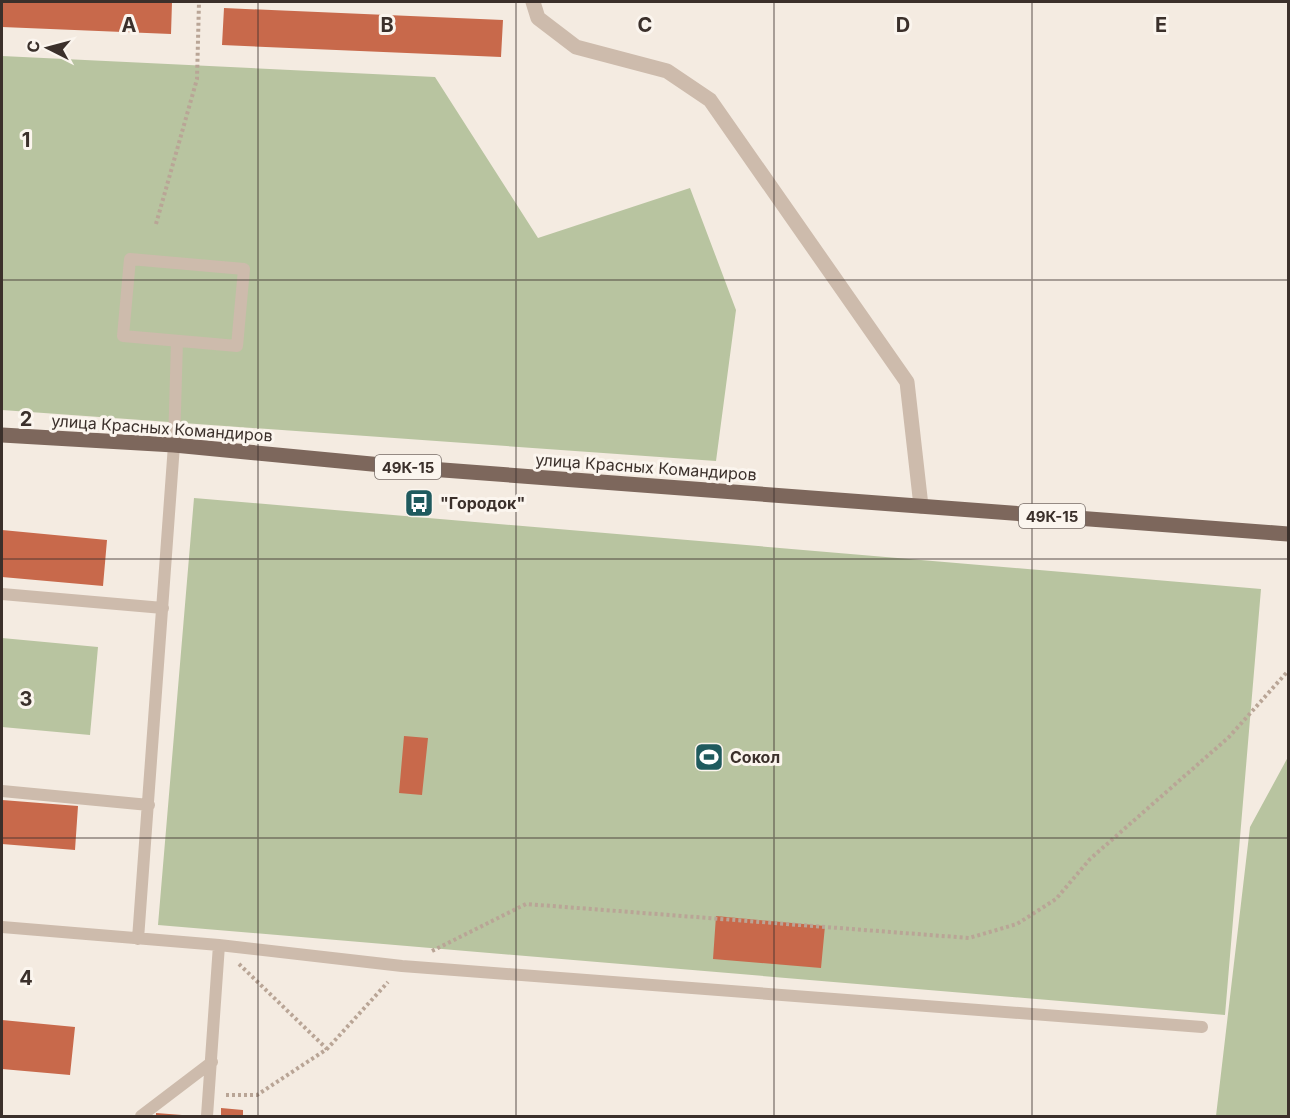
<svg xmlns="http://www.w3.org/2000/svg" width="1290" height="1118" font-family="Inter,sans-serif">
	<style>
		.green { fill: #b8c4a0 }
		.building { fill: #c8694b }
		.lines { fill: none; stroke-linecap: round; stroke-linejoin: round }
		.path { stroke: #b9a596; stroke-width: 4; stroke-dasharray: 3 3; stroke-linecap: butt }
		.lane { stroke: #cdbbac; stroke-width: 12 }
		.street { stroke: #cdbbac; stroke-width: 15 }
		.primary { stroke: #7d675c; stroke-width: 15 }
		.grid { fill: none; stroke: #3b302b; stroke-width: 1.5; stroke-opacity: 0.55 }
		.labels { text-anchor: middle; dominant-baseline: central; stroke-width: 6; stroke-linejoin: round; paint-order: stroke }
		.shield { fill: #fbf5ee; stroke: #756b66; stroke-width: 1.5 }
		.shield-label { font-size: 15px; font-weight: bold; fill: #3b302b }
		.street-label { font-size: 16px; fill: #3b302b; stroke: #fbf5ee }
		.poi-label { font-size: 16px; font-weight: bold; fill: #3b302b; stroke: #fbf5ee; text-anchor: start }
		.grid-label { font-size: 20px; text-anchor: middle; font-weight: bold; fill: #3b302b; stroke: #fbf5ee; stroke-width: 6; stroke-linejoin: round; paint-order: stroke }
	</style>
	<rect width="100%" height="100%" fill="#f4ebe1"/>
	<path class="green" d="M2,56L435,77L538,238L690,188L736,310L716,461L2,410Z
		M194,498L1261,589L1225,1015L158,925Z
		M2,638L98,647L90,735L2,727Z
		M1288,757V1116H1216L1250,827Z"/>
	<path class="building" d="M2,2H172L171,34L2,27Z
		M224,8L503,20L501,57L222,45Z
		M2,530L107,540L103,586L2,577Z
		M404,736L428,738L422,795L399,793Z
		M2,800L78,806L75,850L2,844Z
		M716,916L825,926L821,968L713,959Z
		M2,1020L75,1027L70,1075L2,1069Z
		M221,1108L243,1110V1116H221Z
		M156,1113L182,1115L181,1116H156Z"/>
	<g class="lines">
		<path class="path" d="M156,224L197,79L199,2
			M432,951L526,904L969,938L1017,924L1056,899L1090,859L1229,737L1288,671
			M239,964L327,1049
			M226,1095H257L327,1049L388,982"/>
		<path class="lane" d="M130,259L244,269L237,346L123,336Z
			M2,594L163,608
			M2,791L149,805
			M2,927L219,945L402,966L1202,1027
			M138,939L174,445L177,341
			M141,1116L212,1062
			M207,1116L219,945"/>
		<path class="street" d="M533,2L538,18L576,47L667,71L710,100L907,382L921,506"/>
		<path class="primary" d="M2,435L174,445L403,467L1288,534"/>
	</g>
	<path class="grid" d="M258,2V1116M516,2V1116M774,2V1116M1032,2V1116M2,280H1288M2,559H1288M2,838H1288"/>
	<defs>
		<g id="bus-square" transform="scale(1.5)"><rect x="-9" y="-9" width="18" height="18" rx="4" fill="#1f5a5e" stroke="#fbf5ee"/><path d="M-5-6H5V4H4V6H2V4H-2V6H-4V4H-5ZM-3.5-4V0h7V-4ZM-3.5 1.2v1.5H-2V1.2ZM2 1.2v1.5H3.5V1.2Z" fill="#fff"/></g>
		<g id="stadium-square" transform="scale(1.5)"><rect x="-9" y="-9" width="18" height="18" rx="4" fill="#1f5a5e" stroke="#fbf5ee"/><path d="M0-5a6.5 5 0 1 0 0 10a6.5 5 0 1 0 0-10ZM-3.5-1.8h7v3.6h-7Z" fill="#fff"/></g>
	</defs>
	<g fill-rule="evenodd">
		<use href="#bus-square" x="419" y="503"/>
		<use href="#stadium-square" x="709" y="757"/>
	</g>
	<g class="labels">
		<g class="shield">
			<rect x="375" y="455" width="66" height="24" rx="4.5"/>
			<rect x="1019" y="504" width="66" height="24" rx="4.5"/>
		</g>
		<g class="shield-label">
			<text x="408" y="467">49К-15</text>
			<text x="1052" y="516">49К-15</text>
		</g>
		<g class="street-label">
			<text transform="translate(162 428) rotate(4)">улица Красных Командиров</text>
			<text transform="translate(646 467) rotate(4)">улица Красных Командиров</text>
		</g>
		<g class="poi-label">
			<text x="440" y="503">"Городок"</text>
			<text x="730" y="757">Сокол</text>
		</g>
	</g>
	<g class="grid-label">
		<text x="129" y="32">A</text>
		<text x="387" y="32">B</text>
		<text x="645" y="32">C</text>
		<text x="903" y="32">D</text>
		<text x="1161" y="32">E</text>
		<text x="26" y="147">1</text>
		<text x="26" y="426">2</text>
		<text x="26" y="706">3</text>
		<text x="26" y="985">4</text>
	</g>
	<rect width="1290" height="1118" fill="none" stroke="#3b302b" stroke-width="6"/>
	<g transform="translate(48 48) rotate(276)" stroke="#fbf5ee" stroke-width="4.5" paint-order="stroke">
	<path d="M0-4.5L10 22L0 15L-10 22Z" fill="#3b302b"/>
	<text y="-9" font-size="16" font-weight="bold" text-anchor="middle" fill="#3b302b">С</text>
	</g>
</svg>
